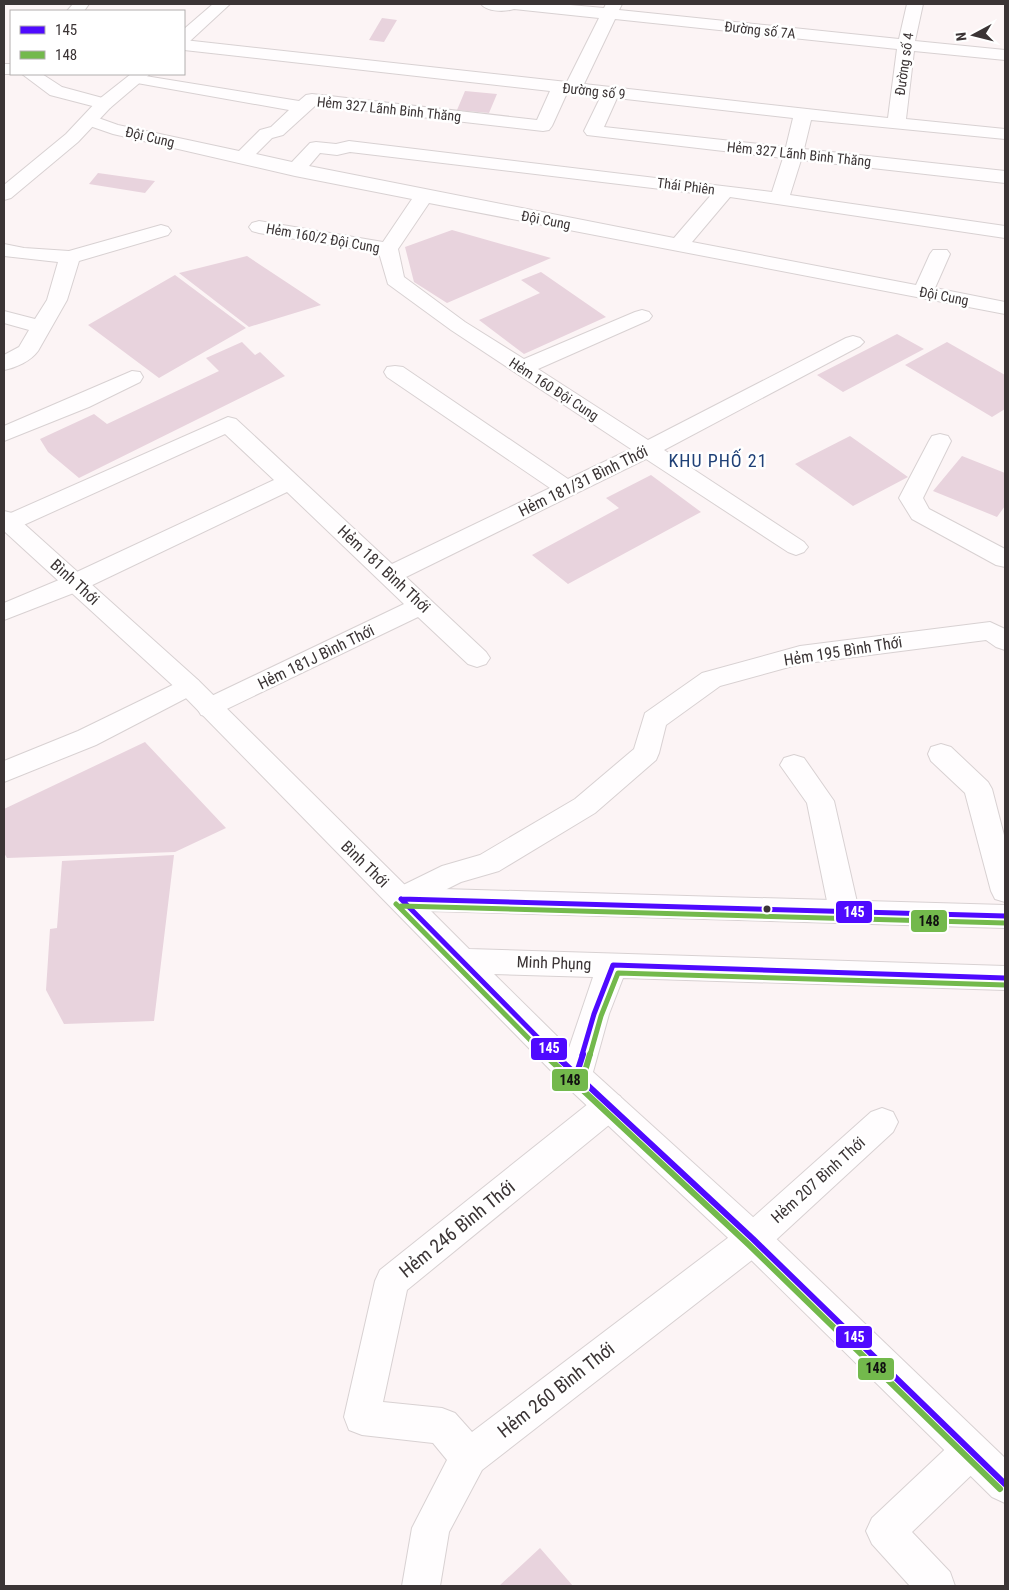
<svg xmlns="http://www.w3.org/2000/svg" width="1009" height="1590" font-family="'Roboto Condensed',sans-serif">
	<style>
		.building { fill: #e8d3dd }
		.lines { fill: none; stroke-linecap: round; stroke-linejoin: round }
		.minor-casing { stroke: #d8d1d2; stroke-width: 2 }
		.major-casing { stroke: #d8d1d2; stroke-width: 2 }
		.minor { fill: #fffdfe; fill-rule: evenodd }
		.major { fill: #fffdfe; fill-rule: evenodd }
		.bus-1-far1-casing { stroke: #fff; stroke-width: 9 }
		.bus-1-casing { stroke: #fff; stroke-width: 10 }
		.bus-2-far1-casing { stroke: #fff; stroke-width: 9 }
		.bus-2-casing { stroke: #fff; stroke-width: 10 }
		.bus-1-far1 { stroke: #4f0aff; stroke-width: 5 }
		.bus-1 { stroke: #4f0aff; stroke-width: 6 }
		.bus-2-far1 { stroke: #73b94c; stroke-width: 5 }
		.bus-2 { stroke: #73b94c; stroke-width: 6 }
		.bus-dot { fill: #3b3435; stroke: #fff; stroke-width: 2 }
		.labels { text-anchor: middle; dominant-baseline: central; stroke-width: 5; stroke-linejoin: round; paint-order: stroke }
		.far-street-label { font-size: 14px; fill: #3b3435; stroke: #fff }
		.street-label { font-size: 16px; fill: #3b3435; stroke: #fff }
		.neighbourhood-label { font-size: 18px; letter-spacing: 1px; fill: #204177; stroke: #fff }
		.near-street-label { font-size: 19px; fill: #3b3435; stroke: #fff }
		.line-badge { stroke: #fff; stroke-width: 2 }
		.badge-label { font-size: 14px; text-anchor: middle; font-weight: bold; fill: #fff }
		.pale-badge-label { font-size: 14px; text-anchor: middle; font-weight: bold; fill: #111 }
	</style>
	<rect width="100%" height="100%" fill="#fcf4f5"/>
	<path class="building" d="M382,18L397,20L384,42L369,40Z
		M465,91L497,94L489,113L457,110Z
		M98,173L155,181L145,193L89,184Z
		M452,230L551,258L447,303L414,282L405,247Z
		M247,256L321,305L249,327L179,273Z
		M541,272L606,317L524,354L479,320L540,293L521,280Z
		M175,275L246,328L159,378L88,325Z
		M897,334L924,349L843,392L817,375Z
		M242,342L255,355L260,352L285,376L79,478L48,452L40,439L94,414L107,424L219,371L206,358Z
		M947,342L1005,375V409L992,417L905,365Z
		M850,436L908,477L853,506L795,464Z
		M962,456L1005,473V506L997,517L933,491Z
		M651,475L701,512L568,584L532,555L619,508L606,498Z
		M145,742L226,828L175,852L7,858L4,853V809Z
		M174,855L154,1021L64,1024L46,990L50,929L57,928L62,861Z
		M540,1548L573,1586H499Z"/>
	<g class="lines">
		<g class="minor-casing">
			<path id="minor" d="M73,4H89L84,11H67Z
				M481,4H559L604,8L606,4H622L619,10L899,39L907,4H923L915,41L1005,50V60L914,51L906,119L1005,129V139L811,120L804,149L1005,171V183L801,160L790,195L1005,226V238L730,197L692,242L916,285L930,254L933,250H947L950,254L935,288L1005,302V314L429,203L398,249L404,277L465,322L524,359L635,312L642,310L649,312L652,316L649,320L538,369L648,440L846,338L853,336L860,338L864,342L860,346L664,450L804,542L808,547L804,552L796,555L788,552L646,459L406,577L486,652L490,658L486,664L477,667L468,664L418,617L210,717L201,715L197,708L201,701L404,604L287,492L84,589L4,620V603L66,577L274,480L225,434L17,528L4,529V516L228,417L236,419L392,564L550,488L387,377L384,372L387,367L395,366L403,367L568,479L631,449L451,330L388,284L379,253L259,233L252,231L249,227L252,223L259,221L383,242L412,199L295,176L113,134L84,124L81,120L84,116L90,115L118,125L239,151L260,130L271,127L289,110L137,83L131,82L128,78L133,74L299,101L306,95L312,94L537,120L550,91L184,50V40L567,82L599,18L514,9C505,12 487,12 481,4ZM615,19L897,49L888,118L584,84ZM567,93L601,96L584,131L587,135L783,158L772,192L349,141L336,144L316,142L310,143L292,162L256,154L272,138L283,135L316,105L543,131L549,130L552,126ZM617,98L793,118L786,147L604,127ZM350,152L711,195L674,238L309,166L320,153L337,155Z
				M4,64H11L13,74H4Z
				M22,74H42L62,87L110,100L113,104L110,108L104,109L50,95Z
				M161,225L168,227L171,231L168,235L79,261L67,300L38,351C31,361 15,368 4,370V355L19,347L29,330L4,323V311L35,319L47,300L58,262L4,256V244L24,248L69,251Z
				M132,371L140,372L143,377L140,382L89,407L4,441V426Z
				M940,434L948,436L951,441L923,498L929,509L1005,549V567L996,565L912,519L899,498L929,441L932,436Z
				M990,622L1005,629V650L996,647L986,640L800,664L720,686L666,725L659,753L656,760L595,813L499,871L461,882L411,907L401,910L391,907L387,899L391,891L442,866L480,855L575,799L634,749L645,713L702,673L800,646Z
				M189,677L198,680L202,686L198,692L96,745L4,782V761L78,731Z
				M941,744L951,747L988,782L992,789L1005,839V902L995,899L991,891L965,793L931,761L928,754L931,747Z
				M794,755L804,758L834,801L859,911L854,919L844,922L834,919L829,911L807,803L780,765L784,758Z
				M609,1092L620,1096L625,1106L620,1116L407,1290L383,1402L442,1408L455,1413L472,1432L741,1228L871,1112L882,1108L893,1112L898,1122L893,1132L765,1250L482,1470L449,1532L440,1586H402L412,1528L447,1460L433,1443L362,1435L349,1430L344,1417L375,1281L380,1270L598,1096Z
				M970,1433L983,1438L988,1451L983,1464L912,1532L950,1572L955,1586H910L872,1544L866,1531L872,1518L957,1438Z"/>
		</g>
		<g class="major-casing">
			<path id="major" d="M213,4H230L190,41L184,42V29Z
				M131,74H150L110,108L78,142L11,198L4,200V185L66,134L98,100Z
				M4,511L12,513L198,680L408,888L1005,905V928L431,911L469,949L1005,966V990L623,978L609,1014L593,1072L765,1228L1005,1458V1503L992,1497L741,1250L565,1085L180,692L4,531ZM494,974L593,977L569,1048Z"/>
		</g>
		<use href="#minor" class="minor"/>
		<use href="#major" class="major"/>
		<g class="bus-1-far1-casing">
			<path id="bus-1-far1" d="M401,899L555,1055
				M401,899L1005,916
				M582,1055L594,1014L613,965L1005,978"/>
		</g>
		<g class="bus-1-casing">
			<path id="bus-1" d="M554,1054L753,1239L1005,1484
				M576,1076L583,1054"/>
		</g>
		<g class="bus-2-far1-casing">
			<path id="bus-2-far1" d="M396,904L545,1055
				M401,906L1005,923
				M590,1055L601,1016L618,973L1005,985"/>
		</g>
		<g class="bus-2-casing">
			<path id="bus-2" d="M544,1054L748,1244L1000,1489
				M583,1078L590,1054"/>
		</g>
		<use href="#bus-1-far1" class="bus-1-far1"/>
		<use href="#bus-1" class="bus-1"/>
		<use href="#bus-2-far1" class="bus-2-far1"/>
		<use href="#bus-2" class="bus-2"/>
	</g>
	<circle class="bus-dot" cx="767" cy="909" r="4.5"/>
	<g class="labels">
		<g class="far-street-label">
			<text transform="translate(760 30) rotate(6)">Đường số 7A</text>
			<text transform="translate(904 64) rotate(-82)">Đường số 4</text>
			<text transform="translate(594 91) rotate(6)">Đường số 9</text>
			<text transform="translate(389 109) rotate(6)">Hẻm 327 Lãnh Binh Thăng</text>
			<text transform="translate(150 137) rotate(13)">Đội Cung</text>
			<text transform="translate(799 154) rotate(6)">Hẻm 327 Lãnh Binh Thăng</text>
			<text transform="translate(686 186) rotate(7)">Thái Phiên</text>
			<text transform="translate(546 220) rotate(11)">Đội Cung</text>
			<text transform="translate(323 238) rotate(10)">Hẻm 160/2 Đội Cung</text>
			<text transform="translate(944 296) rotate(11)">Đội Cung</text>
			<text transform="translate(554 389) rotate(33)">Hẻm 160 Đội Cung</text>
		</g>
		<g class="street-label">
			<text transform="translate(583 481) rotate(-26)">Hẻm 181/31 Bình Thới</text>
			<text transform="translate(384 569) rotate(43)">Hẻm 181 Bình Thới</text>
			<text transform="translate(75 582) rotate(42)">Bình Thới</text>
			<text transform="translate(843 651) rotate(-9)">Hẻm 195 Bình Thới</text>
			<text transform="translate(316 657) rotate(-26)">Hẻm 181J Bình Thới</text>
			<text transform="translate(365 864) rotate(44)">Bình Thới</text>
			<text transform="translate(554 963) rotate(2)">Minh Phụng</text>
			<text transform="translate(818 1180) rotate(-42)">Hẻm 207 Bình Thới</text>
		</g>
		<g class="neighbourhood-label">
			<text x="718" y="460">KHU PHỐ 21</text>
		</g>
		<g class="near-street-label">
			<text transform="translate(457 1229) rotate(-39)">Hẻm 246 Bình Thới</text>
			<text transform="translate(556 1390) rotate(-38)">Hẻm 260 Bình Thới</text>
		</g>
	</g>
	<g class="line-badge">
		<rect x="835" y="900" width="38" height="24" rx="5" fill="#4f0aff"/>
		<rect x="910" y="909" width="38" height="24" rx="5" fill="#73b94c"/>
		<rect x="530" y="1037" width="38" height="24" rx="5" fill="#4f0aff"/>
		<rect x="551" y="1068" width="38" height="24" rx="5" fill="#73b94c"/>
		<rect x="835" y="1325" width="38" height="24" rx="5" fill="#4f0aff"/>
		<rect x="857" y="1357" width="38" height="24" rx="5" fill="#73b94c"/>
	</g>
	<g class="badge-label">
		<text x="854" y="917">145</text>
		<text x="549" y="1053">145</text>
		<text x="854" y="1342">145</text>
	</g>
	<g class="pale-badge-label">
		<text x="929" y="926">148</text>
		<text x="570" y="1085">148</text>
		<text x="876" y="1373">148</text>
	</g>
	<rect width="1009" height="1590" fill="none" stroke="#3b3435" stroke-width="10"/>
	<rect x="10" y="10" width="175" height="65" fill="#ffffff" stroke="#b1aeae"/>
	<rect x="20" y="26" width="25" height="8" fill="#4f0aff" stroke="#b1aeae"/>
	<text x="55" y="35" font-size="15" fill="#3b3435">145</text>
	<rect x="20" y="51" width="25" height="8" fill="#73b94c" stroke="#b1aeae"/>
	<text x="55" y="60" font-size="15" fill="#3b3435">148</text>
	<g transform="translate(974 35) rotate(263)" stroke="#ffffff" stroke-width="4" paint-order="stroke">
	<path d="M0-4L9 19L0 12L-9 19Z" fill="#3b3435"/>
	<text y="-8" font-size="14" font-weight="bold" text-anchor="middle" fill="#3b3435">N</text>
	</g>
</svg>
